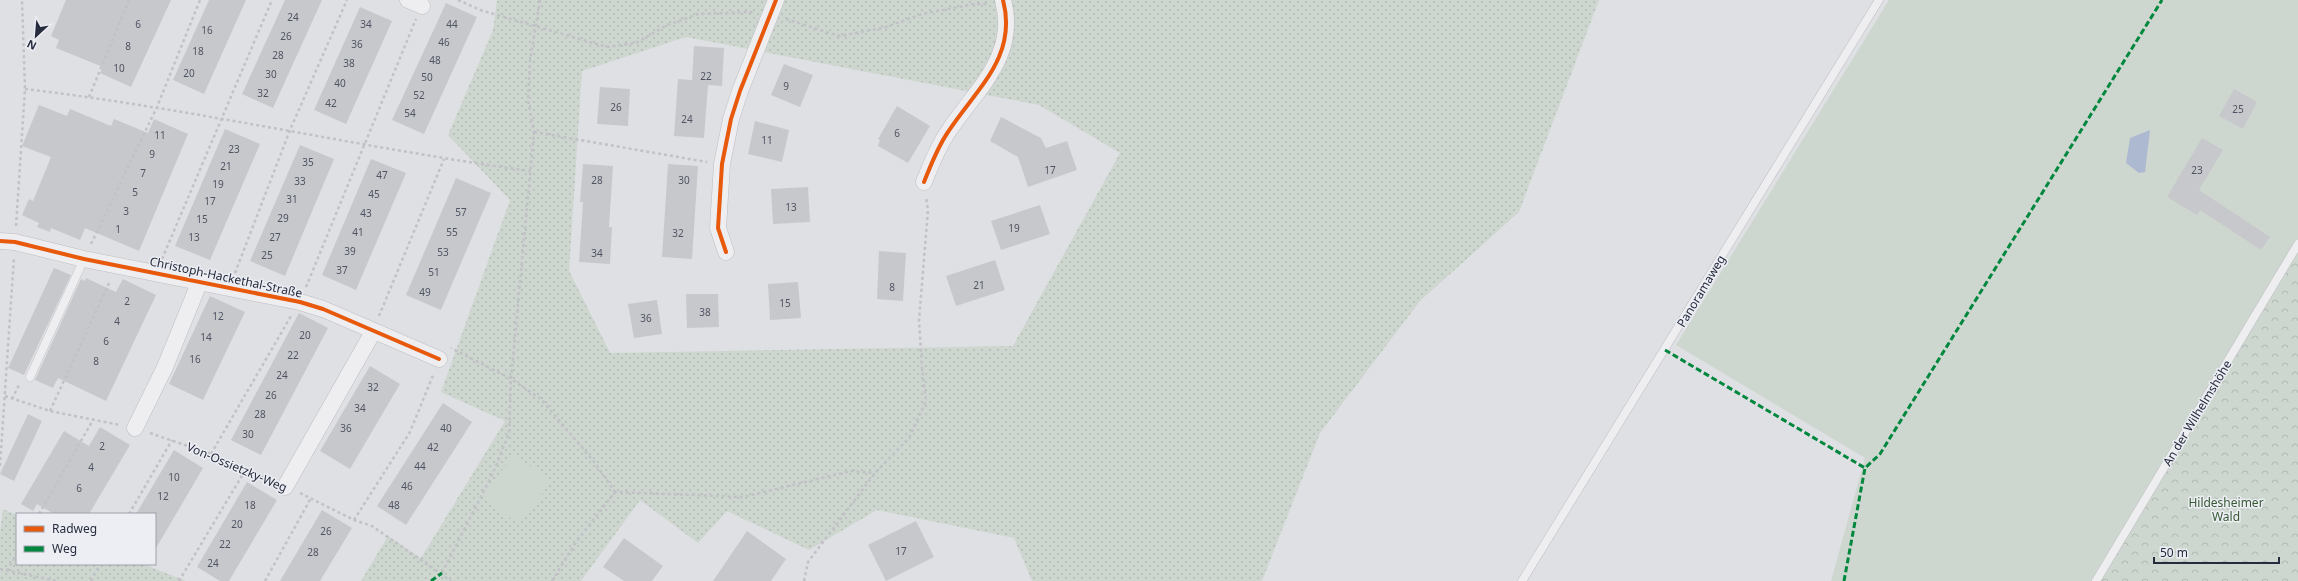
<svg xmlns="http://www.w3.org/2000/svg" width="2298" height="581" font-family="'Noto Sans',sans-serif">
	<style>
		.grass { fill: url(#grass-dots); fill-rule: evenodd }
		.forest { fill: url(#forest-crowns) }
		.garden { fill: #ced7cf }
		.water { fill: #adb9d0 }
		.building { fill: #c7c8cc }
		.lines { fill: none; stroke-linecap: round; stroke-linejoin: round }
		.lane-casing { stroke: #bdbec2; stroke-width: 9 }
		.street-casing { stroke: #bdbec2; stroke-width: 17 }
		.path { stroke: #c1c1c7; stroke-width: 2.5; stroke-dasharray: 3 3; stroke-linecap: butt }
		.lane { stroke: #eeeef1; stroke-width: 8 }
		.street { stroke: #eeeef1; stroke-width: 16 }
		.quiet { stroke: #00873e; stroke-width: 3; stroke-dasharray: 6 3; stroke-linecap: butt }
		.cycleway-casing { stroke: #eceef4; stroke-width: 6 }
		.cycleway { stroke: #e8590c; stroke-width: 4 }
		.labels { text-anchor: middle; dominant-baseline: central; stroke-width: 3; stroke-linejoin: round; paint-order: stroke }
		.number-label { font-size: 10px; fill: #4f5462 }
		.street-label { font-size: 12px; fill: #262c3d; stroke: #eceef4 }
		.park-label { font-size: 12px; fill: #365933; stroke: #eceef4 }
	</style>
	<defs>
		<pattern id="grass-dots" width="8" height="8" patternUnits="userSpaceOnUse"><rect width="8" height="8" fill="#ced7cf"/><path d="M2 2h.1M6 6h.1" fill="none" stroke="#b1b9b3" stroke-width="1.8" stroke-linecap="round"/></pattern>
		<pattern id="forest-crowns" width="20" height="18" patternUnits="userSpaceOnUse"><rect width="20" height="18" fill="#ced7cf"/><path d="M2 6a3 3 0 1 1 6 0M12 15a3 3 0 1 1 6 0" fill="none" stroke="#b1b9b3"/></pattern>
	</defs>
	<rect width="100%" height="100%" fill="#dfe0e4"/>
	<path class="grass" d="M497,0H1599L1519,212L1420,301L1320,433L1262,581H1032L1014,538L877,510L809,550L727,511L698,543L640,500L581,581H361L388,536L421,558L505,421L441,392L510,200L448,135L493,30ZM686,37L1039,105L1120,153L1013,346L610,353L569,271L582,71Z
		M3,509L17,515V564H143L186,581H0V533Z"/>
	<path class="forest" d="M2298,246V581H2100Z"/>
	<path class="garden" d="M1889,0H2298V246L2100,581H1831L1865,458L1676,345Z
		M515,454L551,482L519,525L482,496Z"/>
	<path class="water" d="M2150,130L2145,172L2139,173L2126,163L2130,138Z"/>
	<path class="building" d="M66,0H171L131,87L100,73L103,67L56,48L59,40L51,36Z
		M209,0H246L204,94L173,80Z
		M285,0H322L273,108L242,94Z
		M446,3L477,17L424,134L392,120Z
		M360,7L392,21L346,124L314,110Z
		M694,46L724,48L722,86L708,85L704,138L674,136L678,79L692,80Z
		M784,64L813,75L800,107L771,95Z
		M600,87L630,89L628,126L597,124Z
		M2234,89L2257,102L2243,129L2219,116Z
		M39,105L67,116L70,109L111,126L114,119L148,133L154,119L188,134L139,251L85,228L80,240L51,228L50,232L37,227L39,223L22,215L29,199L33,201L51,157L22,146Z
		M897,106L930,126L908,163L878,146L880,140L878,139Z
		M1001,117L1041,138L1046,148L1067,141L1077,170L1028,187L1018,157L990,141Z
		M755,121L789,130L782,162L748,154Z
		M225,129L260,144L210,260L175,246Z
		M2202,138L2223,150L2199,190L2270,237L2261,250L2200,210L2197,215L2167,197Z
		M300,145L334,159L285,276L250,261Z
		M371,159L406,173L356,290L322,275Z
		M583,164L613,166L609,227H612L610,264L579,262L583,202H580Z
		M668,164L698,166L692,259L662,257Z
		M456,178L491,193L441,310L406,295Z
		M808,187L810,222L773,224L771,189Z
		M1040,205L1050,234L1001,250L991,221Z
		M879,251L906,253L903,301L877,299Z
		M995,260L1005,290L956,306L946,276Z
		M54,268L71,275L24,375L8,368Z
		M86,278L116,292L123,279L156,295L106,401L58,378L53,388L35,380L81,279L85,281Z
		M798,282L801,318L770,320L768,284Z
		M686,294H718L719,327L687,328Z
		M210,296L245,312L203,400L169,384Z
		M657,300L662,334L634,338L628,304Z
		M299,313L328,328L261,455L231,440Z
		M370,366L400,384L350,469L320,451Z
		M443,403L472,422L406,525L377,506Z
		M28,414L42,421L14,481L0,474Z
		M100,427L130,445L89,514H54L37,504L33,511L21,504L64,431L89,446Z
		M174,450L203,468L155,550V514H136Z
		M247,482L277,500L229,581H220L197,567Z
		M322,510L352,528L320,581H280Z
		M916,521L934,557L886,581L868,545Z
		M747,531L786,559L771,581H713Z
		M624,538L663,566L652,581H624L603,567Z"/>
	<g class="lines">
		<g class="lane-casing">
			<path id="lane" d="M30,377L84,259
				M1522,581L1879,0
				M2096,581L2298,244"/>
		</g>
		<g class="street-casing">
			<path id="street" d="M408,0L422,6
				M924,182C931,165 937,148 948,132C976,89 1018,57 1003,0
				M0,241L15,242L84,259L300,302L323,309L439,359
				M726,252L718,228L722,164L731,119L740,91L776,0
				M135,428L165,367L200,281
				M285,487L373,332"/>
		</g>
		<path class="path" d="M458,0L480,10L607,47L636,43L667,25L698,14L754,12
			M540,0L530,61L528,100L534,132L511,379L541,399L595,463L615,492
			M786,19L839,36L883,28L922,14L974,4H988
			M25,89C195,109 361,148 530,171
			M89,97L129,0
			M534,132L707,162
			M16,226L25,89L22,0
			M91,244L157,107L200,0
			M162,259L272,0
			M235,273L290,130L347,0
			M306,287L416,19
			M379,316L444,159
			M5,396L50,411L120,425
			M12,399L20,383
			M50,411L110,281
			M150,433L211,454L272,481
			M211,454L291,316
			M0,466L14,257
			M300,493L354,520L372,526L451,581
			M39,514L93,420
			M129,514L172,440
			M354,520L410,432L434,373
			M0,569L57,581
			M7,571L17,554
			M442,573L493,473L509,433L511,379L451,348
			M91,581L100,564
			M179,581L246,469
			M265,581L311,498
			M552,581L576,542L615,492L743,497L851,471L874,473
			M804,581L808,562L875,473L909,438L926,401L922,368L919,320L928,210L926,197"/>
		<use href="#lane" class="lane"/>
		<use href="#street" class="street"/>
		<path class="quiet" d="M1665,350L1865,468L1880,454L2162,0
			M431,581L442,573
			M1844,581L1865,468"/>
		<g class="cycleway-casing">
			<path id="cycleway" d="M924,182C931,165 937,148 948,132C976,89 1018,57 1003,0
				M0,241L15,242L84,259L300,302L323,309L439,359
				M726,252L718,228L722,164L731,119L740,91L776,0"/>
		</g>
		<use href="#cycleway" class="cycleway"/>
	</g>
	<g class="labels">
		<g class="number-label">
			<text x="293" y="17">24</text>
			<text x="138" y="24">6</text>
			<text x="366" y="24">34</text>
			<text x="452" y="24">44</text>
			<text x="207" y="30">16</text>
			<text x="286" y="36">26</text>
			<text x="444" y="42">46</text>
			<text x="357" y="44">36</text>
			<text x="128" y="46">8</text>
			<text x="198" y="51">18</text>
			<text x="278" y="55">28</text>
			<text x="435" y="60">48</text>
			<text x="349" y="63">38</text>
			<text x="119" y="68">10</text>
			<text x="189" y="73">20</text>
			<text x="271" y="74">30</text>
			<text x="706" y="76">22</text>
			<text x="427" y="77">50</text>
			<text x="340" y="83">40</text>
			<text x="786" y="86">9</text>
			<text x="263" y="93">32</text>
			<text x="419" y="95">52</text>
			<text x="331" y="103">42</text>
			<text x="616" y="107">26</text>
			<text x="2238" y="109">25</text>
			<text x="410" y="113">54</text>
			<text x="687" y="119">24</text>
			<text x="897" y="133">6</text>
			<text x="160" y="135">11</text>
			<text x="767" y="140">11</text>
			<text x="234" y="149">23</text>
			<text x="152" y="154">9</text>
			<text x="308" y="162">35</text>
			<text x="226" y="166">21</text>
			<text x="1050" y="170">17</text>
			<text x="2197" y="170">23</text>
			<text x="143" y="173">7</text>
			<text x="382" y="175">47</text>
			<text x="597" y="180">28</text>
			<text x="684" y="180">30</text>
			<text x="300" y="181">33</text>
			<text x="218" y="184">19</text>
			<text x="135" y="192">5</text>
			<text x="374" y="194">45</text>
			<text x="292" y="199">31</text>
			<text x="210" y="201">17</text>
			<text x="791" y="207">13</text>
			<text x="126" y="211">3</text>
			<text x="461" y="212">57</text>
			<text x="366" y="213">43</text>
			<text x="283" y="218">29</text>
			<text x="202" y="219">15</text>
			<text x="1014" y="228">19</text>
			<text x="118" y="229">1</text>
			<text x="358" y="232">41</text>
			<text x="452" y="232">55</text>
			<text x="678" y="233">32</text>
			<text x="194" y="237">13</text>
			<text x="275" y="237">27</text>
			<text x="350" y="251">39</text>
			<text x="443" y="252">53</text>
			<text x="597" y="253">34</text>
			<text x="267" y="255">25</text>
			<text x="342" y="270">37</text>
			<text x="434" y="272">51</text>
			<text x="979" y="285">21</text>
			<text x="892" y="287">8</text>
			<text x="425" y="292">49</text>
			<text x="127" y="301">2</text>
			<text x="785" y="303">15</text>
			<text x="705" y="312">38</text>
			<text x="218" y="316">12</text>
			<text x="646" y="318">36</text>
			<text x="117" y="321">4</text>
			<text x="305" y="335">20</text>
			<text x="206" y="337">14</text>
			<text x="106" y="341">6</text>
			<text x="293" y="355">22</text>
			<text x="195" y="359">16</text>
			<text x="96" y="361">8</text>
			<text x="282" y="375">24</text>
			<text x="373" y="387">32</text>
			<text x="271" y="395">26</text>
			<text x="360" y="408">34</text>
			<text x="260" y="414">28</text>
			<text x="346" y="428">36</text>
			<text x="446" y="428">40</text>
			<text x="248" y="434">30</text>
			<text x="102" y="446">2</text>
			<text x="433" y="447">42</text>
			<text x="420" y="466">44</text>
			<text x="91" y="467">4</text>
			<text x="174" y="477">10</text>
			<text x="407" y="486">46</text>
			<text x="79" y="488">6</text>
			<text x="163" y="496">12</text>
			<text x="250" y="505">18</text>
			<text x="394" y="505">48</text>
			<text x="237" y="524">20</text>
			<text x="326" y="531">26</text>
			<text x="225" y="544">22</text>
			<text x="901" y="551">17</text>
			<text x="313" y="552">28</text>
			<text x="213" y="563">24</text>
		</g>
		<g class="street-label">
			<text transform="translate(226 277) rotate(12)">Christoph-Hackethal-Straße</text>
			<text transform="translate(1701 291) rotate(-59)">Panoramaweg</text>
			<text transform="translate(2197 413) rotate(-59)">An der Wilhelmshöhe</text>
			<text transform="translate(237 467) rotate(23)">Von-Ossietzky-Weg</text>
		</g>
		<g class="park-label">
			<text x="2226" y="502">Hildesheimer<tspan x="2226" dy="14">Wald</tspan></text>
		</g>
	</g>
	<rect x="16" y="513" width="140" height="52" fill="#eceef4" stroke="#9da0ab"/>
	<rect x="24" y="526" width="20" height="6" fill="#e8590c" stroke="#9da0ab"/>
	<text x="52" y="533" font-size="12" fill="#262c3d">Radweg</text>
	<rect x="24" y="546" width="20" height="6" fill="#00873e" stroke="#9da0ab"/>
	<text x="52" y="553" font-size="12" fill="#262c3d">Weg</text>
	<g transform="translate(36 36) rotate(206)" stroke="#eceef4" stroke-width="3" paint-order="stroke">
	<path d="M0-3L7 15L0 10L-7 15Z" fill="#262c3d"/>
	<text y="-6" font-size="11" font-weight="bold" text-anchor="middle" fill="#262c3d">N</text>
	</g>
	<path d="M2154 557v6h125v-6" fill="none" stroke="#262c3d" stroke-width="2"/>
	<text x="2160" y="557" font-size="12" fill="#262c3d" stroke="#eceef4" stroke-width="3" paint-order="stroke">50 m</text>
</svg>
